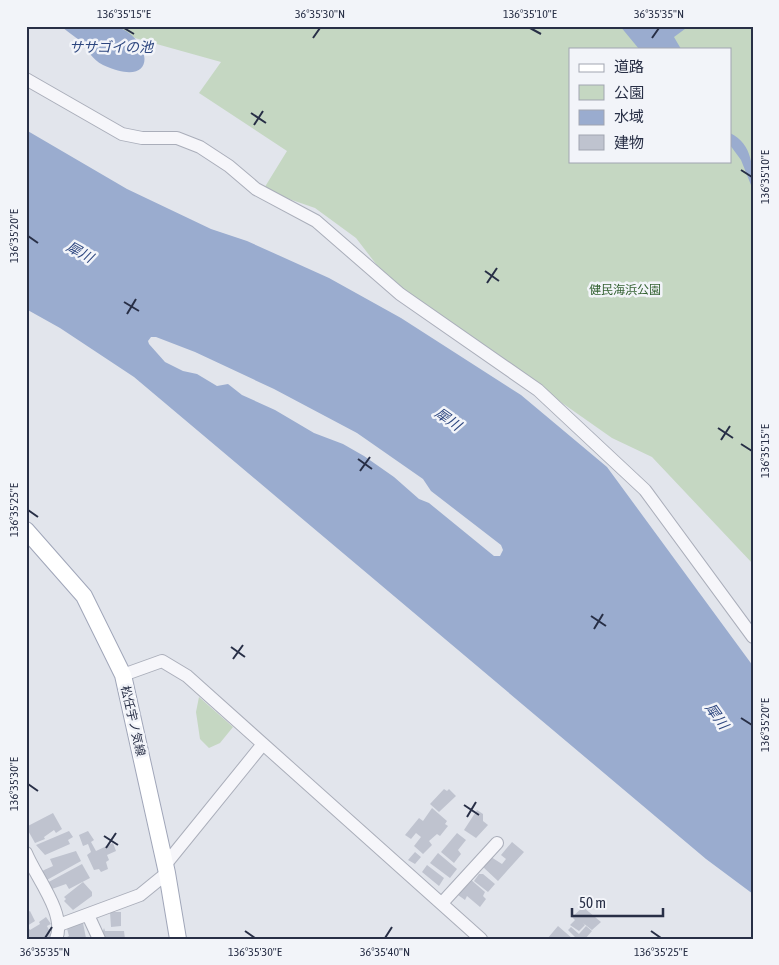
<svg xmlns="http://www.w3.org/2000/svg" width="779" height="965" font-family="'Asap Condensed','Noto Sans JP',sans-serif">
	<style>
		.green { fill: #c5d7c2; fill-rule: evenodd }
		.water { fill: #9aaccf; fill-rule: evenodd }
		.building { fill: #bfc3cf }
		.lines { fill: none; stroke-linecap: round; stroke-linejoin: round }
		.minor-casing { stroke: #aaaeba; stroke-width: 14 }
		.major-casing { stroke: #a0a6b9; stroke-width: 18 }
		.minor { stroke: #f6f6fa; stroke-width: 12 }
		.major { stroke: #fff; stroke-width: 16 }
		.ticks { fill: none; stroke: #282f46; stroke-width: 2 }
		.labels { text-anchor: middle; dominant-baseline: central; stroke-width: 5; stroke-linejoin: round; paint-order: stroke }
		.park-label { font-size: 12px; fill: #366334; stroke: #f2f4f9 }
		.street-label { font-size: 12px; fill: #282f46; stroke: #f2f4f9 }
		.water-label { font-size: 14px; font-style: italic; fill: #2d467f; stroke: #f2f4f9 }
		.neatline { fill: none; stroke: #282f46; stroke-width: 2 }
		.ticks-label { font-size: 12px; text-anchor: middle; fill: #282f46 }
	</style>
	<rect width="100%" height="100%" fill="#e2e5ec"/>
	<path class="green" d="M115,26H753V564L652,457L612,438L397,287L383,273L356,238L315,208L263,190L287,151L199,93L221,62L135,38ZM570,49H730V161H570Z
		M199,697L233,727L220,743L209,748L200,739L196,712Z"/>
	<path class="water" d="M61,26C77,26 98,23 114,26C151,35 162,92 103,65C92,60 87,48 79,40C73,35 66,31 61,26Z
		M620,26H689L674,37L681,49H639Z
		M26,130L127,189L211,229L247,241L329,278L401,318L521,395L607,467L753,666V894L706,859L134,377L60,328L26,309ZM151,337H156L195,352L274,389L357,433L423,479L431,491L501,545L503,550L500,556H494L429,503L419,499L394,477L364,456L343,444L314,433L275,410L242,395L228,384L217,386L197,374L183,371L165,362L149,344L148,341Z
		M730,133C753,144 753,168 753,190L741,160L730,145Z"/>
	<path class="building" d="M444,789L447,791L449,789L456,796L439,812L430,804Z
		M432,808L447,821L445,824L448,826L440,836L437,834L429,841L432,845L423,854L414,846L421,837L416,833L411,839L405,835L419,818L423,821Z
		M477,810L483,814V821L488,825L476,838L464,830Z
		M53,813L62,829L56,833L54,830L44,837L45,839L35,843L26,827Z
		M69,831L73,837L68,840L70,844L45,855L36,845Z
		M88,831L94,840L91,842L96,851L113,843L116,851L107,855L109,860L106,862L108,869L101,872L99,869L94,870L87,855L91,852L88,844L83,846L79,835Z
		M457,833L466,840L458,850L461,854L454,863L441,852Z
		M512,842L524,852L498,881L483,867L491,857L502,864L506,859L501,855Z
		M76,851L81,861L45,881L42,871L53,866L50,859Z
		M415,852L421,857L415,864L408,860Z
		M438,853L457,869L450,878L430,863Z
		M82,864L90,878L69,889L66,884L49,890L45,884Z
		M427,865L444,878L439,886L422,872Z
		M479,874H483L495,884L488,892L474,881Z
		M470,879L485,892L483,896L486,899L480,907L467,896L465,900L458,895Z
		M83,882L92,892V896L73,910L64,901L66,899L64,897Z
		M583,907L601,922L592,930L583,923L585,925L579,931L570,925L575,920L572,917Z
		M30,911L35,921L27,926L30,930L40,924L39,922L46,917L51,924L47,926L52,936L48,939H26V913Z
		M110,912H121V926L111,927Z
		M83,923L86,938L63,939L69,936L66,925Z
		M558,926L573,939H547Z
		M586,926L592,931L585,939H577L568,930L571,927L579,934Z
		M104,928L105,931H124L125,939H103L101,937Z"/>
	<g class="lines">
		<g class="minor-casing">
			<path id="minor" d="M26,79L122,134L142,138H177L200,147L229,166L256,189L316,221L400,294L538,390L645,490L753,637
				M123,675L162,661L187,676L481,939
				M26,853C35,876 67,914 56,939
				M165,865L263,744
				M442,903L497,843
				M88,915L99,939
				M59,925L140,895L167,873"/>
		</g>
		<g class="major-casing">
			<path id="major" d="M26,530L84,596L123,675L167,873L178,939"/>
		</g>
		<use href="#minor" class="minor"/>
		<use href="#major" class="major"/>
	</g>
	<path class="ticks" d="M124,28L134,34M530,28L541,34M313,38L320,28M652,38L659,28M251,113L266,123M254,125L263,111M741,170L752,177M28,236L38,243M485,271L499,281M487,283L497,268M124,302L139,311M127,314L136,299M718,428L733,438M721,440L730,426M741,444L752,451M358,459L372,469M360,471L370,457M28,510L38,517M591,616L606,626M594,629L603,614M231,647L245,657M233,659L243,645M741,718L752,725M28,784L38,791M464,805L479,815M467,817L476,802M104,836L118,845M106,848L116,833M245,931L255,938M651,931L661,938M45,938L52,927M385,938L392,927"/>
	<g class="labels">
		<g class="park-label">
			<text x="625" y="290">健民海浜公園</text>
		</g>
		<g class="street-label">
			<text transform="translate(133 721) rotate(77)">松任宇ノ気線</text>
		</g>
		<g class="water-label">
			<text x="111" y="47">ササゴイの池</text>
			<text transform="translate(80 252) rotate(29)">犀川</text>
			<text transform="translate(448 419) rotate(35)">犀川</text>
			<text transform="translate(717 716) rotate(54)">犀川</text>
		</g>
	</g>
	<rect width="779" height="965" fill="none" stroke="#f2f4f9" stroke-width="55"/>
	<rect x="569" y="48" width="162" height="115" fill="#f2f4f9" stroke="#a1a5b1"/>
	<rect x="579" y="64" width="25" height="8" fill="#ffffff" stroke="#a1a5b1"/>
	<text x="614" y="72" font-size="15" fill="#282f46">道路</text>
	<rect x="579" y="85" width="25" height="15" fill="#c5d7c2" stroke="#a1a5b1"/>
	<text x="614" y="98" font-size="15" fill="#282f46">公園</text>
	<rect x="579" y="110" width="25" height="15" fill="#9aaccf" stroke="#a1a5b1"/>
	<text x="614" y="122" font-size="15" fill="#282f46">水域</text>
	<rect x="579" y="135" width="25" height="15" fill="#bfc3cf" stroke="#a1a5b1"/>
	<text x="614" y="148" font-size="15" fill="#282f46">建物</text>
	<path d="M572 908v8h91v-8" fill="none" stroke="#282f46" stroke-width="2.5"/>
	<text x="579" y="908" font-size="15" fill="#282f46" stroke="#f2f4f9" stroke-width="4" paint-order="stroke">50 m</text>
	<rect x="28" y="28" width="724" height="910" class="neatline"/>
	<g class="ticks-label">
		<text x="124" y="18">136°35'15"E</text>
		<text x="320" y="18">36°35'30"N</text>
		<text x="530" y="18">136°35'10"E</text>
		<text x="659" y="18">36°35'35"N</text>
		<text transform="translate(765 177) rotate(-90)" y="4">136°35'10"E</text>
		<text transform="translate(14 236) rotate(-90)" y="4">136°35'20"E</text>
		<text transform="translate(765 451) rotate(-90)" y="4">136°35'15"E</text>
		<text transform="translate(14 510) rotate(-90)" y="4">136°35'25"E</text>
		<text transform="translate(765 725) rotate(-90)" y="4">136°35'20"E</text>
		<text transform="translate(14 784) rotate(-90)" y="4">136°35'30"E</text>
		<text x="45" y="956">36°35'35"N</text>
		<text x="255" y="956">136°35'30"E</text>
		<text x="385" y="956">36°35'40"N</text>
		<text x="661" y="956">136°35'25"E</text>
	</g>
</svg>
